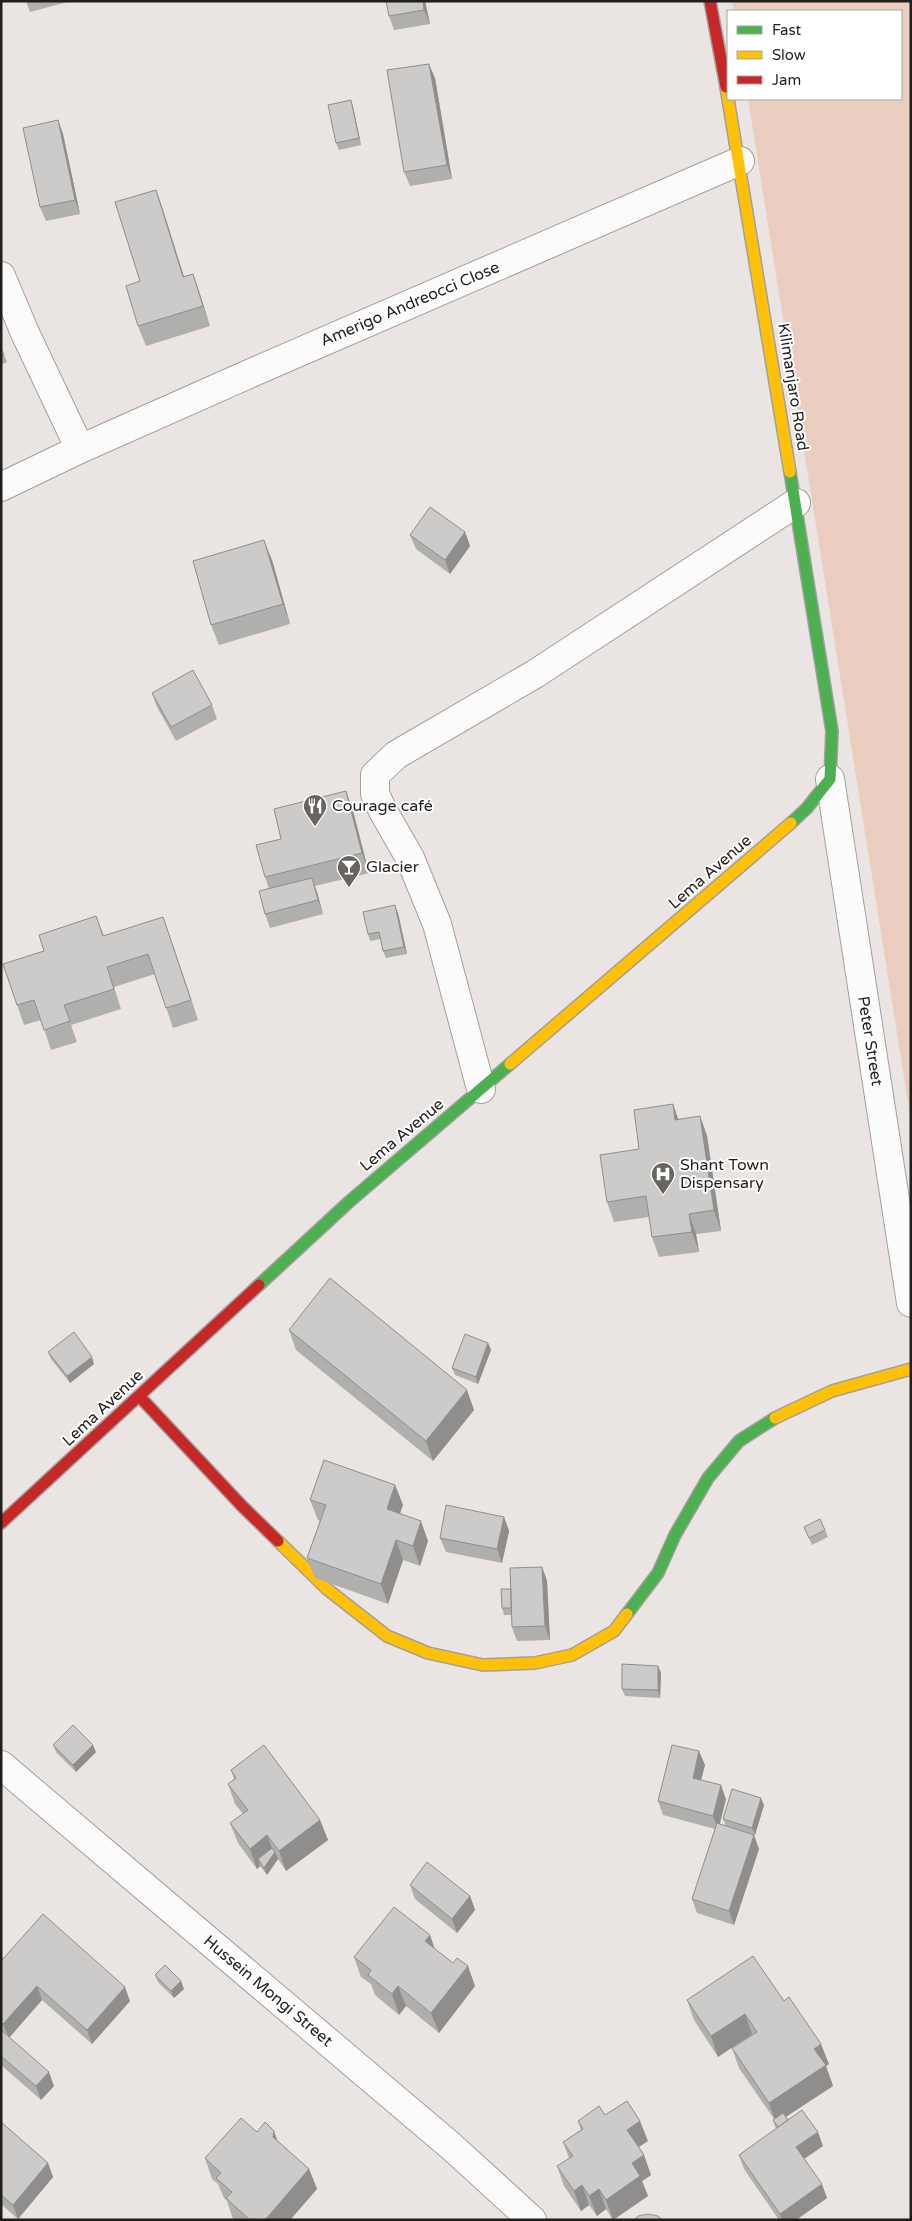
<svg xmlns="http://www.w3.org/2000/svg" width="912" height="2221" font-family="'Varela Round',sans-serif">
	<style>
		.green { fill: #eacdbe }
		.lines { fill: none; stroke-linecap: round; stroke-linejoin: round }
		.street-casing { stroke: #a39f9d; stroke-width: 30 }
		.fast-casing { stroke: #a39f9d; stroke-width: 14 }
		.slow-casing { stroke: #a39f9d; stroke-width: 14 }
		.jam-casing { stroke: #a39f9d; stroke-width: 14 }
		.street { stroke: #fcfbfb; stroke-width: 28 }
		.fast { stroke: #4caf50; stroke-width: 11 }
		.slow { stroke: #ffc107; stroke-width: 11 }
		.jam { stroke: #c62828; stroke-width: 11 }
		.wall { fill: #afafad }
		.shaded-wall { fill: #8f8e8d }
		.building { fill: #cccbc9; stroke: #8f8e8d }
		.labels { text-anchor: middle; dominant-baseline: central; stroke-width: 4; stroke-linejoin: round; paint-order: stroke }
		.street-label { font-size: 16px; fill: #211e1c; stroke: #fff }
		.poi-label { font-size: 16px; fill: #211e1c; stroke: #fff; text-anchor: start }
	</style>
	<rect width="100%" height="100%" fill="#eae5e2"/>
	<path class="green" d="M732,1H911V1121L748,99H901V11H734Z"/>
	<g class="lines">
		<g class="street-casing">
			<path id="street" d="M1,276L25,333L80,449
				M1,487L80,449L258,370L740,161
				M830,779L911,1303
				M481,1089L437,924L410,858L383,811L375,794V775L396,755L535,674L796,503
				M1,1765L452,2147L532,2220"/>
		</g>
		<g class="fast-casing">
			<path id="fast" d="M790,472L832,731L830,779L807,808L791,823
				M259,1285L350,1201L510,1064
				M627,1614L658,1573L675,1535L708,1478L739,1441L775,1418"/>
		</g>
		<g class="slow-casing">
			<path id="slow" d="M726,87L790,472
				M510,1064L791,823
				M775,1418L832,1391L911,1369
				M278,1541L327,1589L387,1636L428,1653L483,1665L535,1663L572,1655L614,1631L627,1614"/>
		</g>
		<g class="jam-casing">
			<path id="jam" d="M710,1L726,87
				M140,1397L242,1506L278,1541
				M1,1523L259,1285"/>
		</g>
		<use href="#street" class="street"/>
		<use href="#fast" class="fast"/>
		<use href="#slow" class="slow"/>
		<use href="#jam" class="jam"/>
	</g>
	<path class="wall" d="M26,1H71L30,12Z
		M425,1L430,24L394,30L389,16Z
		M435,78L452,179L410,186L404,172Z
		M353,107L361,145L339,150L336,143Z
		M58,120L63,134L80,214L46,221L40,207Z
		M156,190L163,210L184,276L193,274L210,326L146,346L138,326L140,281Z
		M1,348L7,362L1,365Z
		M465,532L470,546L450,574L416,549L410,535Z
		M272,560L290,624L219,645L211,625Z
		M152,693L212,705L217,719L176,741L157,707Z
		M346,791L353,811L369,873L315,886L323,914L270,928L265,914L269,889L265,877L281,839Z
		M398,913L407,954L386,958L383,951L381,939L370,941L368,934Z
		M96,916L104,936L170,937L198,1020L173,1028L155,974L114,987L121,1009L71,1025L77,1042L51,1050L41,1020L24,1025L17,1005L44,951Z
		M700,1116L707,1136L721,1231L696,1234L699,1252L659,1257L652,1237L649,1217L614,1222L607,1202L639,1149L678,1119Z
		M289,1330L474,1410L433,1461L296,1350Z
		M488,1343L491,1350L478,1384L455,1375L452,1368Z
		M48,1352L94,1364L70,1383L51,1359Z
		M395,1485L403,1505L400,1514L428,1541L420,1566L403,1560L388,1604L315,1578L307,1558L320,1521L318,1520L310,1500Z
		M504,1517L509,1531L502,1563L446,1552L440,1538Z
		M804,1527L825,1530L828,1537L812,1545Z
		M542,1567L547,1581L550,1640L517,1641L512,1627V1615H504L502,1608Z
		M658,1666L661,1673L660,1698L625,1696L622,1689Z
		M53,1745L96,1752L76,1772L56,1752Z
		M705,1765L701,1780L726,1799L720,1824L726,1826L723,1819L764,1805L755,1835L726,1826L759,1849L734,1925L697,1913L692,1899L715,1829L663,1815L658,1801Z
		M231,1770L320,1820L328,1840L286,1871L278,1859L267,1875L260,1866L257,1869L238,1843L230,1823L243,1814L235,1804L228,1784L234,1779Z
		M410,1885L470,1896L475,1910L457,1933L415,1899Z
		M435,1949L475,1986L439,2033L406,2006L399,2015L375,1995L371,1984L361,1977L354,1957Z
		M1,1961L130,2001L92,2044L42,2000L9,2037L54,2086L41,2100L1,2065Z
		M155,1975L184,1989L174,1998L158,1982Z
		M687,2000L784,2001L829,2064L826,2066L833,2086L786,2117L788,2120L823,2146L804,2159L827,2198L796,2220H779L744,2169L739,2155L776,2129L773,2120L774,2119L739,2068L732,2048L752,2034L718,2057L694,2020Z
		M605,2115L648,2141L639,2147L651,2175L642,2181L648,2196L613,2220L606,2209L597,2216L589,2205L581,2211L564,2186L557,2166L569,2158L563,2142L581,2130L578,2121Z
		M1,2122L48,2163L53,2177L18,2219L1,2204Z
		M257,2132L278,2141L309,2169L317,2189L290,2220H235L233,2219L227,2201L224,2198L218,2184L212,2179L205,2158Z"/>
	<path class="shaded-wall" d="M423,1H425L430,24L424,10Z
		M429,64L435,78L452,179L447,165Z
		M351,100L353,107L361,145L359,138Z
		M58,120L63,134L80,214L75,200Z
		M156,190L163,210L190,297L183,277Z
		M193,274L200,294L210,326L203,306Z
		M465,532L470,546L450,574L445,560Z
		M264,540L272,560L290,624L283,604Z
		M346,791L353,811L369,873L362,853Z
		M312,878L317,892L323,914L318,900Z
		M395,905L398,913L407,954L404,947Z
		M163,917L170,937L198,1020L191,1000Z
		M673,1104L680,1124L675,1120Z
		M700,1116L707,1136L721,1231L714,1210Z
		M689,1214L696,1234L699,1252L692,1232Z
		M488,1343L491,1350L478,1384L476,1377Z
		M92,1357L94,1364L70,1383L67,1376Z
		M467,1390L474,1410L433,1461L426,1441Z
		M395,1485L403,1505L394,1529L387,1509Z
		M504,1517L509,1531L502,1563L497,1549Z
		M421,1521L428,1541L420,1566L413,1546Z
		M396,1540L403,1560L388,1604L381,1584Z
		M542,1567L547,1581L550,1640L545,1626Z
		M658,1666L661,1673L660,1698L658,1690Z
		M93,1745L96,1752L76,1772L73,1765Z
		M699,1751L705,1765L698,1792L693,1778Z
		M721,1785L726,1799L718,1830L713,1816Z
		M761,1798L764,1805L755,1835L752,1828Z
		M320,1820L328,1840L286,1871L279,1851Z
		M267,1835L274,1854L275,1852L278,1859L267,1875L264,1868L258,1859L260,1866L257,1869L250,1849Z
		M754,1835L759,1849L734,1925L729,1911Z
		M470,1896L475,1910L457,1933L452,1919Z
		M430,1935L437,1955L425,1941Z
		M468,1966L475,1986L439,2033L431,2013Z
		M181,1981L184,1989L174,1998L171,1991Z
		M37,1986L42,2000L9,2038L3,2024Z
		M398,1986L406,2006L399,2015L392,1994Z
		M125,1987L130,2001L92,2044L87,2030Z
		M745,2014L752,2034L718,2057L711,2036Z
		M821,2044L829,2064L826,2066L833,2086L776,2123L769,2103L814,2049Z
		M49,2072L54,2086L41,2100L36,2086Z
		M640,2121L648,2141L634,2150L627,2130Z
		M274,2131L281,2151L273,2137Z
		M818,2132L823,2146L801,2161L796,2147Z
		M644,2155L651,2175L642,2181L648,2196L613,2220L606,2200L632,2163Z
		M48,2163L53,2177L18,2219L13,2205Z
		M309,2169L317,2189L290,2220H265Z
		M822,2184L827,2198L796,2220H782L780,2214Z
		M582,2185L589,2205L581,2211L574,2191Z
		M599,2189L606,2209L597,2216L589,2196Z"/>
	<path class="building" d="M386,1H423L424,10L389,16Z
		M429,64L447,165L404,172L387,70Z
		M351,100L359,138L336,143L328,105Z
		M58,120L75,200L40,207L23,128Z
		M156,190L183,277L193,274L203,306L138,326L126,286L140,281L115,202Z
		M1,348L4,355L1,357Z
		M430,507L465,532L445,560L410,535Z
		M264,540L283,604L211,625L193,561Z
		M193,670L212,705L171,727L152,693Z
		M346,791L362,853L265,877L256,845L281,839L274,809Z
		M312,878L318,900L265,914L259,891Z
		M395,905L404,947L383,951L379,932L368,934L363,912Z
		M96,916L103,936L163,917L191,1000L166,1008L148,954L107,967L114,989L64,1005L70,1021L44,1030L34,1000L17,1005L3,964L44,951L39,935Z
		M673,1104L675,1120L700,1116L714,1210L689,1214L692,1232L652,1237L646,1196L607,1202L600,1155L639,1149L634,1110Z
		M330,1278L467,1390L426,1441L289,1330Z
		M74,1332L92,1357L67,1376L48,1352Z
		M465,1334L488,1343L476,1377L452,1368Z
		M324,1460L395,1485L387,1509L421,1521L413,1546L396,1540L381,1584L307,1558L326,1505L310,1500Z
		M446,1505L504,1517L497,1549L440,1538Z
		M820,1519L825,1530L809,1538L804,1527Z
		M542,1567L545,1626L512,1627L510,1568Z
		M501,1589H511V1608H502Z
		M622,1664L658,1666V1690L622,1689Z
		M73,1725L93,1745L73,1765L53,1745Z
		M264,1745L320,1820L279,1851L267,1835L250,1849L230,1823L248,1810L228,1784L236,1778L231,1770Z
		M672,1745L699,1751L693,1778L721,1785L713,1816L658,1801Z
		M732,1789L761,1798L752,1828L723,1819Z
		M717,1823L754,1835L729,1911L692,1899Z
		M272,1848L275,1852L264,1868L258,1859Z
		M427,1862L470,1896L452,1919L410,1885Z
		M394,1907L430,1935L425,1941L453,1963L457,1958L468,1966L431,2013L398,1986L392,1994L368,1975L371,1970L354,1957Z
		M43,1914L125,1987L87,2030L37,1986L3,2024L1,2022V1961Z
		M753,1956L784,2001L789,1997L821,2044L814,2049L826,2065L769,2103L732,2048L757,2032L745,2014L711,2036L687,2000Z
		M165,1965L181,1981L171,1991L155,1975Z
		M1,2030L49,2072L36,2086L1,2056Z
		M627,2101L640,2121L627,2130L644,2155L632,2163L640,2176L606,2200L599,2189L589,2196L582,2185L574,2191L557,2166L573,2156L563,2142L583,2129L578,2121L599,2106L605,2115Z
		M802,2110L818,2132L796,2147L822,2184L780,2214L739,2155Z
		M783,2113L788,2120L778,2127L773,2120Z
		M241,2118L257,2132L265,2122L274,2131L273,2137L309,2169L265,2220H250L226,2198L232,2192L216,2178L221,2173L205,2158Z
		M1,2122L48,2163L13,2205L1,2195Z
		M648,2214L658,2216L663,2220H634L638,2216Z"/>
	<defs>
		<g id="restaurant-pin" transform="scale(1.25)"><path d="M0 17L-7.5 6A9.5 9.5 0 1 1 7.5 6Z" fill="#676461" stroke="#fff"/><path d="M-5-6h1v4h1v-4h1v4h1v-4h1v5L-1.5 .5V6h-2V.5L-5-1ZM5-6V6H3V1.5H1.5Q1.5-4 5-6Z" fill="#fff"/></g>
		<g id="bar-pin" transform="scale(1.25)"><path d="M0 17L-7.5 6A9.5 9.5 0 1 1 7.5 6Z" fill="#676461" stroke="#fff"/><path d="M-6-5H6L.8 .8V4.5H3.5V6h-7V4.5H-.8V.8Z" fill="#fff"/></g>
		<g id="hospital-pin" transform="scale(1.25)"><path d="M0 17L-7.5 6A9.5 9.5 0 1 1 7.5 6Z" fill="#676461" stroke="#fff"/><path d="M-5-5h3v3.5h4V-5h3V5h-3V1.5h-4V5h-3Z" fill="#fff"/></g>
	</defs>
	<g fill-rule="evenodd">
		<use href="#restaurant-pin" x="315" y="806"/>
		<use href="#bar-pin" x="349" y="867"/>
		<use href="#hospital-pin" x="663" y="1174"/>
	</g>
	<g class="labels">
		<g class="street-label">
			<text transform="translate(410 304) rotate(-23)">Amerigo Andreocci Close</text>
			<text transform="translate(793 387) rotate(81)">Kilimanjaro Road</text>
			<text transform="translate(710 872) rotate(-41)">Lema Avenue</text>
			<text transform="translate(870 1041) rotate(81)">Peter Street</text>
			<text transform="translate(402 1135) rotate(-40)">Lema Avenue</text>
			<text transform="translate(103 1408) rotate(-43)">Lema Avenue</text>
			<text transform="translate(268 1991) rotate(40)">Hussein Mongi Street</text>
		</g>
		<g class="poi-label">
			<text x="332" y="806">Courage café</text>
			<text x="366" y="867">Glacier</text>
			<text x="680" y="1165">Shant Town<tspan x="680" dy="18">Dispensary</tspan></text>
		</g>
	</g>
	<rect width="912" height="2221" fill="none" stroke="#211e1c" stroke-width="5"/>
	<rect x="727" y="10" width="175" height="90" fill="#ffffff" stroke="#a6a5a4"/>
	<rect x="737" y="26" width="25" height="8" fill="#4caf50" stroke="#a6a5a4"/>
	<text x="772" y="35" font-size="15" fill="#211e1c">Fast</text>
	<rect x="737" y="51" width="25" height="8" fill="#ffc107" stroke="#a6a5a4"/>
	<text x="772" y="60" font-size="15" fill="#211e1c">Slow</text>
	<rect x="737" y="76" width="25" height="8" fill="#c62828" stroke="#a6a5a4"/>
	<text x="772" y="85" font-size="15" fill="#211e1c">Jam</text>
</svg>
